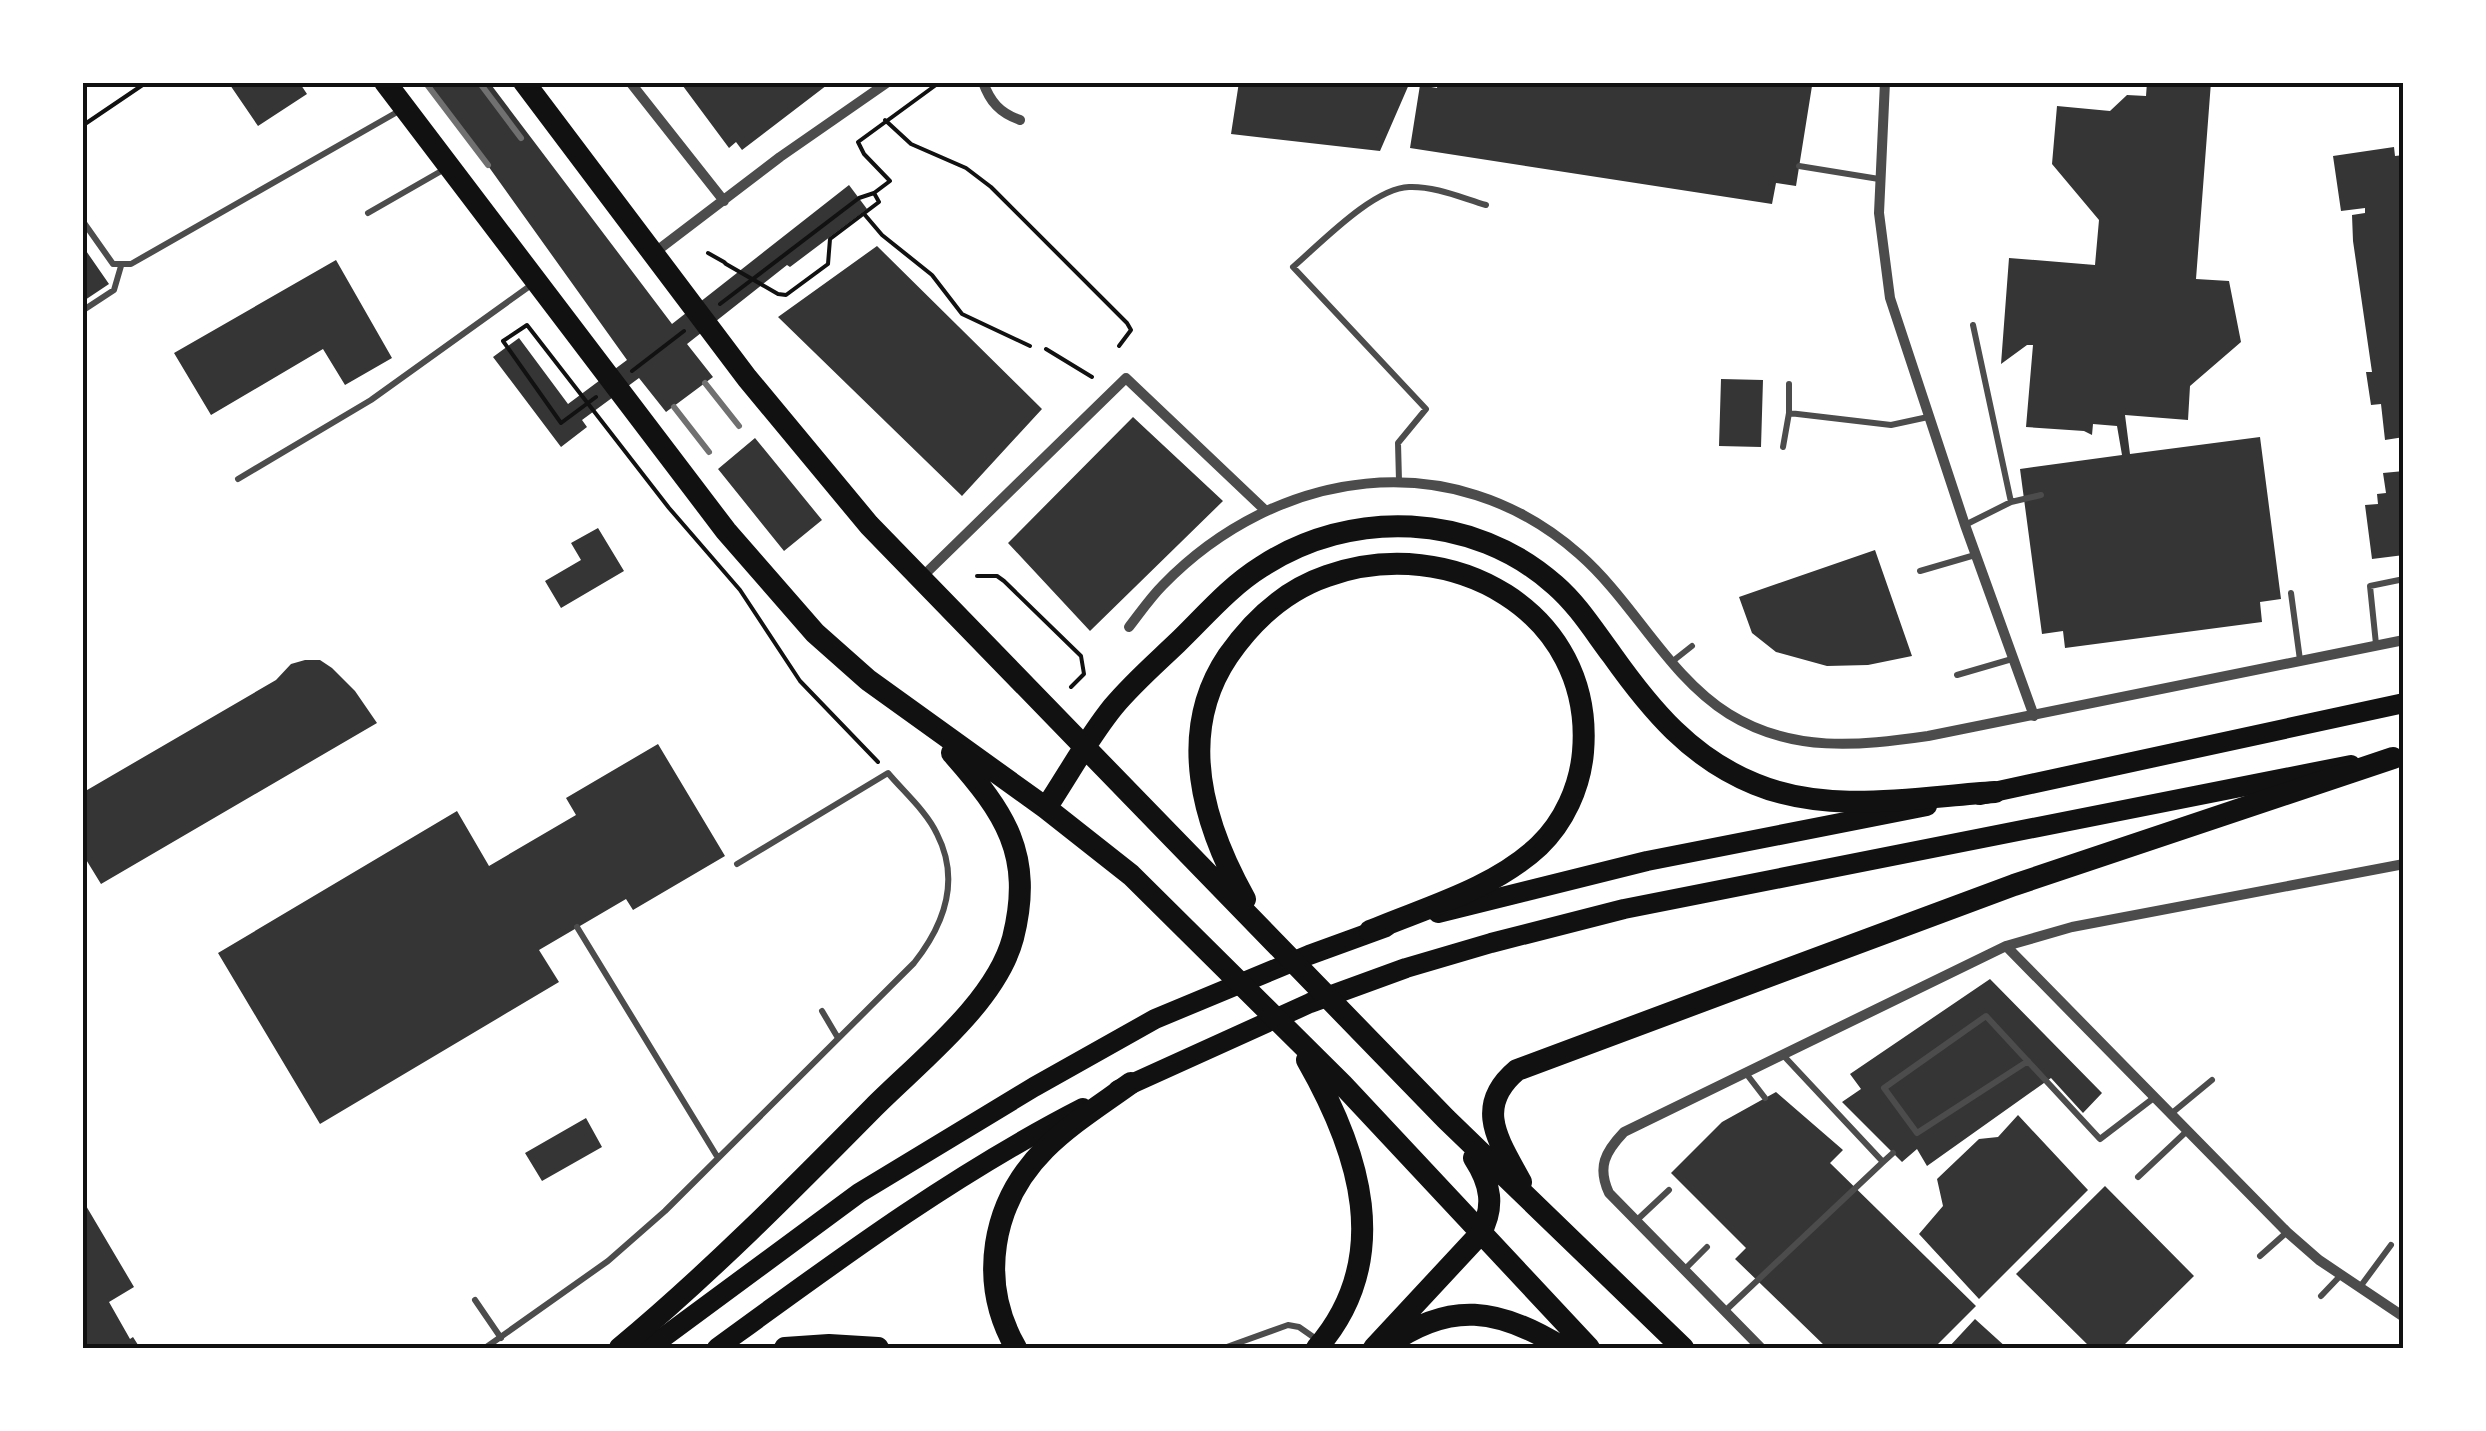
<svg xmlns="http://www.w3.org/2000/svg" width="2486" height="1431" font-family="'Archivo Narrow',sans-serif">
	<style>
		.building { fill: #353535 }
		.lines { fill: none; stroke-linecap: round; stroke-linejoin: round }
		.path { stroke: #111; stroke-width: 4 }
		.service { stroke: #4c4c4c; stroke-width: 6 }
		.minor { stroke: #4c4c4c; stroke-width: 10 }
		.primary { stroke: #111; stroke-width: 20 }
		.trunk { stroke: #111; stroke-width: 22 }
		.rail { stroke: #707070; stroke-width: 6 }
		.neatline { fill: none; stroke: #111; stroke-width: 4 }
	</style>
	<rect width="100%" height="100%" fill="#fff"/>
	<path class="building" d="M228,82H299L307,94L258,126Z
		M428,82H489L672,324L849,185L867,209L790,267L787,265L687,344L713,377L666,412L639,378L582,420L587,427L561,447L493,357L519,338L568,404L627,360Z
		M680,82H831L742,150L736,142L729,148Z
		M1239,82H1410L1380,151L1231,134Z
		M1438,82H1792L1812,86L1796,186L1776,183L1772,204L1410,148L1420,85L1437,88Z
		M2147,82H2211L2196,279L2229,281L2241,342L2190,386L2188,420L2125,415L2130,454L2260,437L2281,599L2260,602L2262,622L2065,648L2063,631L2042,634L2020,469L2122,455L2117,426L2093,424L2092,435L2084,431L2026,427L2033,345H2027L2001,364L2009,258L2095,265L2099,220L2052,164L2057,106L2110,111L2127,95L2146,96Z
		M2394,147L2395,156L2404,155V437L2385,440L2381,404L2371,405L2366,372H2372L2353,241L2352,215L2365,213V208L2341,211L2333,156Z
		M82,245L109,284L82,302Z
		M877,246L1042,409L962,496L778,317Z
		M336,260L392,358L345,385L323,349L211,415L174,353Z
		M1721,379L1763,380L1761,447L1719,446Z
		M1133,417L1223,501L1090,631L1008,543Z
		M755,438L822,520L784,551L718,469Z
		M2404,471V555L2372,559L2365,505L2378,504L2377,494L2386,493L2383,473Z
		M598,528L624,571L561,608L545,581L581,560L571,543Z
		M1875,550L1912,656L1868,665L1827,666L1776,652L1752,633L1739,597Z
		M305,660H320L332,668L355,691L377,723L101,884L82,853V793L276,680L291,664Z
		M658,744L725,856L633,910L626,899L539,950L559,982L320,1124L218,953L457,811L489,866L576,815L566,798Z
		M1990,979L2102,1093L2083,1113L2051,1078L1927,1166L1917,1149L1902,1162L1842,1102L1861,1089L1850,1074Z
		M1776,1092L1843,1150L1830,1163L1976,1306L1934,1348H1827L1735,1259L1746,1248L1671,1173L1722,1122Z
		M2018,1115L2088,1190L1979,1299L1919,1234L1943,1206L1937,1179L1979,1139L1998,1137Z
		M586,1118L602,1147L542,1181L525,1153Z
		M2105,1186L2194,1276L2121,1348H2091L2016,1274Z
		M82,1199L134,1287L109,1302L130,1339L133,1337L140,1348H82Z
		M1975,1319L2007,1348H1948Z"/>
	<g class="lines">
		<path class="path" d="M885,120L911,144L966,168L991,187L1127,323L1131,330L1119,346
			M82,126L147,82
			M874,193L890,181L864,154L858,142L940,82
			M865,215L882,235L932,275L962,314L1030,346
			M708,253L724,262L726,264L778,294L786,295L828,264L830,239L879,202L874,193L859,198L720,304
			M1046,349L1092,377
			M632,371L684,331
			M596,397L561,423L503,341L527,325L669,508L740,590L800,681L878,762
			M977,576H997L1004,581L1081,656L1084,674L1071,687"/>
		<path class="service" d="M1799,166L1879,179
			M368,213L443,170
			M82,220L113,264H131L399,111
			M82,311L114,290L121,266
			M1789,413L1891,425L1928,417
			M1783,447L1789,413V384
			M238,479L371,400L534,283
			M1399,481L1398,443L1426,409L1293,267C1320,244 1373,188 1409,187C1435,186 1462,198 1486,205
			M2011,502L2041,495
			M1965,525L2011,502L1973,325
			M1920,571L1975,555
			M2291,593L2300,660
			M2376,644L2370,586L2404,579
			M1673,661L1692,646
			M1957,675L2012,659
			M577,927L718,1158
			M822,1011L838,1038
			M1782,1054L1883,1162L1893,1153
			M2028,1061L1917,1133L1884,1088L1986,1016L2100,1139L2155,1097
			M1745,1072L1765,1098
			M2172,1113L2212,1080
			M2138,1177L2188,1130
			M1637,1220L1669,1190
			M2260,1256L2287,1232
			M1684,1270L1707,1247
			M2360,1287L2391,1245
			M2321,1296L2341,1275
			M475,1300L501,1338
			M1725,1311L1883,1162
			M485,1348L608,1261L665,1211L914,963C944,925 961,881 937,834C927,812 904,792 888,773L737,864
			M1224,1348L1288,1325L1299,1327L1319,1341"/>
		<path class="minor" d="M630,82L724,201
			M983,82C990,102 1000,113 1020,120
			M1885,82L1879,213L1890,298L1965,525L2034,716
			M654,253L780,157L888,82
			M922,577L1126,378L1266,511
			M1129,627C1140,613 1150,598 1163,585C1277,468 1452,442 1579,554C1634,602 1667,675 1729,714C1792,753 1859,746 1928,736L2404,640
			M2006,946L2287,1232L2319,1260L2404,1317
			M1761,1348L1609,1193C1597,1167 1605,1152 1624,1132L2006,946L2072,927L2404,864"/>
		<path class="primary" d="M1980,795L2404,703
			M1438,913L1647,861L1927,806
			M1118,1090L1310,1003L1406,968L1491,943L1624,909L2351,765
			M649,1348L859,1193L1034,1087L1155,1019L1309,955L1386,927
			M717,1348C835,1262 952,1175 1083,1108"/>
		<path class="trunk" d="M385,82L726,531L815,633L868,680L1046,808L1131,875L1342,1084L1589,1348
			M524,82L747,378L869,525L1446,1119L1683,1348
			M1046,808C1068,775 1088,738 1113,707C1132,684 1155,664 1177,643C1204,617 1229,587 1261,567C1351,508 1473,512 1555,585C1578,605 1594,631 1612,655C1651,710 1691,758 1755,784C1830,815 1917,797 1995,792
			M1245,899C1203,824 1176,733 1228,656C1253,620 1286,590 1327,576C1450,532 1595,611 1583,752C1580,787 1564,822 1539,846C1493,889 1427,907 1370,931
			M1307,1060C1359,1151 1395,1258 1317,1348
			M1521,1182C1499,1141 1473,1107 1517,1070L2014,885L2393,758
			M1386,1346C1450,1300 1499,1308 1563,1348
			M620,1348C710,1273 792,1190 874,1107C920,1061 996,1002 1013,938C1034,854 1005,813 952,753
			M785,1348L829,1345L878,1348
			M1016,1348C978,1282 991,1203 1045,1149C1070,1124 1102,1104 1131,1083
			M1374,1348L1480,1234C1495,1207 1491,1184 1474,1158"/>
		<path class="rail" d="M425,82L488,165
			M479,82L521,138
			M705,383L739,426
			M674,407L709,452"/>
	</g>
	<rect width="2486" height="1431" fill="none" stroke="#ffffff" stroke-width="170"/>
	<rect x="85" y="85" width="2316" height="1261" class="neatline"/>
</svg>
